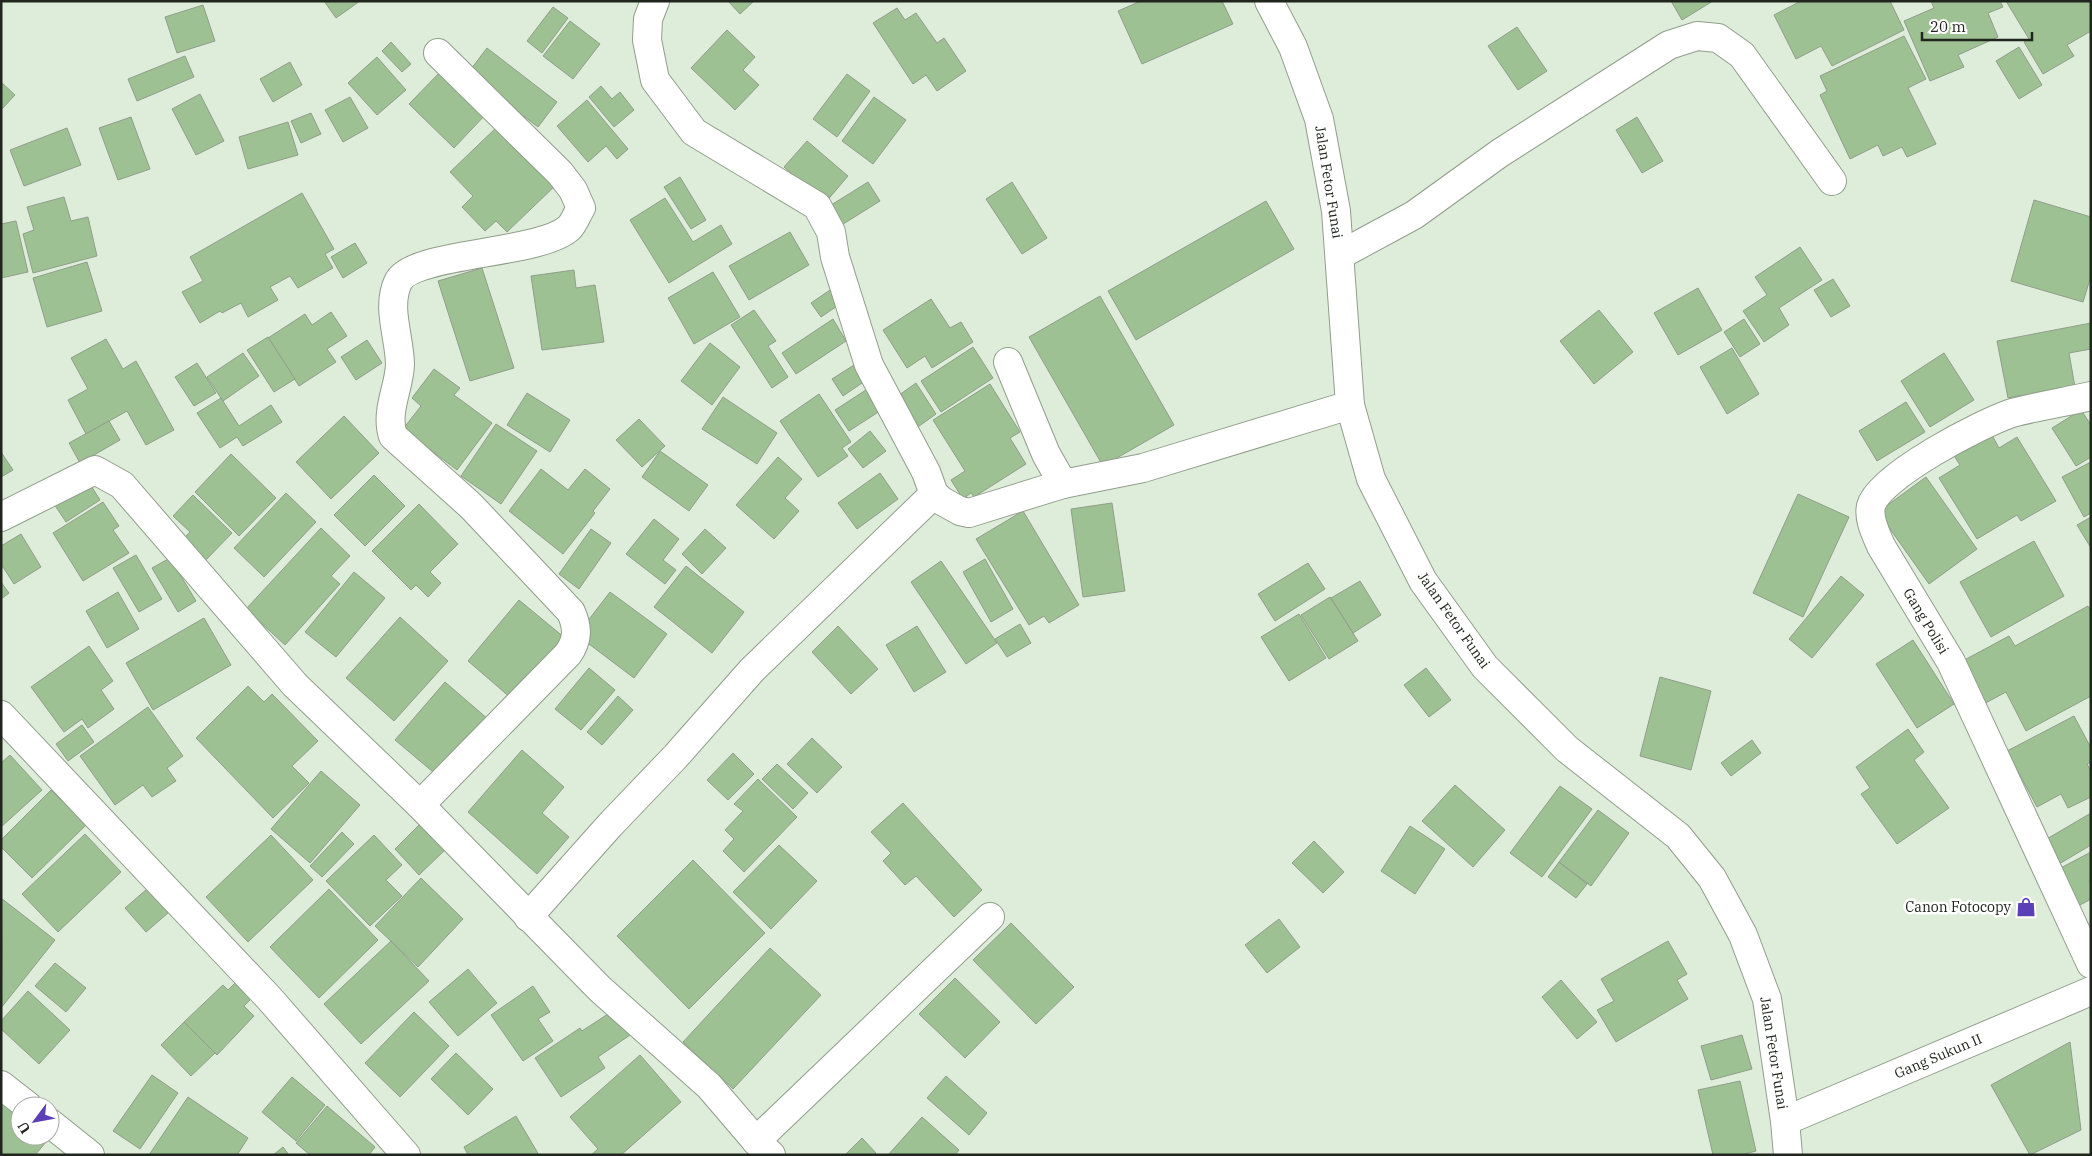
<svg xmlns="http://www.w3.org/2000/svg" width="2092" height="1156" font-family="'IBM Plex Serif',serif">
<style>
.building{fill:#9dc192;stroke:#909e8b}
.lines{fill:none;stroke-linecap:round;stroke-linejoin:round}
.minor-casing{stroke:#909e8b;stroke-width:30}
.minor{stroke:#fff;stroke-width:28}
.labels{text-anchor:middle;stroke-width:5;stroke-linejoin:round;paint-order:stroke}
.street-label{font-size:14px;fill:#20251e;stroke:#fff}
.poi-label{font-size:14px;fill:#20251e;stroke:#fff;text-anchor:end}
</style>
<rect width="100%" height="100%" fill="#deedd9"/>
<g class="building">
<path d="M324,1h36l-24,17z"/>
<path d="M728,1h26l-14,13z"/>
<path d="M1141,1h81l11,23 -91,40 -24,-53z"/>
<path d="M1671,1h42l-31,19z"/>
<path d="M1801,1h89l14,29 -72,36 -11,-20 -25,13 -22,-44z"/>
<path d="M1931,1h69l3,6 -15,6 10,24 -40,18 6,12 -34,14 -26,-60 30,-13z"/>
<path d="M2006,1h85v30l-24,14 7,11 -31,18 -19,-32 5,-3z"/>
<path d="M203,5l12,36 -38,12 -12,-36z"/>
<path d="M553,7l15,11 -26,35 -15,-12z"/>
<path d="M897,8l8,12 11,-7 21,30 7,-5 22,33 -29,20 -11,-16 -13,9 -40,-61z"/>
<path d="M570,21l30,23 -27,35 -30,-23z"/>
<path d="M1517,27l30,44 -29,19 -30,-44z"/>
<path d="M727,30l28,27 -12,13 16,15 -24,25 -44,-42z"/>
<path d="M1904,36l22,43 -18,9 28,56 -29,13 -5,-10 -19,9 -5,-11 -28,14 -30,-64 7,-4 -7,-15z"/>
<path d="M391,42l20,22 -9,8 -20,-21z"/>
<path d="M2019,47l23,38 -23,14 -23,-38z"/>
<path d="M487,48l70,54 -19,25 -70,-54z"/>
<path d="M185,56l9,21 -57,24 -9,-22z"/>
<path d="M377,57l29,33 -29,25 -29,-32z"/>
<path d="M290,62l12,23 -29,17 -13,-23z"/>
<path d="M443,69l44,44 -33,35 -45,-44z"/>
<path d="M847,74l23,17 -33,46 -24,-18z"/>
<path d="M1,82l14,13 -14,15z"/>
<path d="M601,86l11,13 8,-7 14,18 -20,17 -25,-30z"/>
<path d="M200,94l24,47 -28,14 -24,-46z"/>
<path d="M350,97l18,31 -25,14 -18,-32z"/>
<path d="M874,97l32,23 -33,44 -31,-23z"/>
<path d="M587,100l41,49 -11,10 -11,-13 -18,16 -31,-36z"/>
<path d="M311,113l10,21 -20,9 -10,-22z"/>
<path d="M131,117l19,52 -32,11 -19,-52z"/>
<path d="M1637,117l26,44 -21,12 -26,-43z"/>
<path d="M288,122l10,33 -50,14 -9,-32z"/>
<path d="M500,124l57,60 -50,48 -11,-11 -11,10 -23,-24 11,-11 -23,-24z"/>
<path d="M67,128l14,37 -57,21 -14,-36z"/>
<path d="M807,141l41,35 -23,27 -41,-36z"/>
<path d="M680,177l26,43 -15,9 -27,-42z"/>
<path d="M868,182l12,19 -40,25 -12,-19z"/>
<path d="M1012,182l35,56 -25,16 -36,-55z"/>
<path d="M302,193l32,56 -9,5 8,14 -35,20 -8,-12 -20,11 8,13 -30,17 -7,-14 -19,10 -2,-2 -20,12 -18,-31 21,-11 -13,-24z"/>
<path d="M64,197l7,24 17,-4 9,39 -64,17 -10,-39 11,-4 -7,-23z"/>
<path d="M665,198l28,44 28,-17 11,19 -63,39 -39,-63z"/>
<path d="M2034,200l57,17v59l-8,26 -72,-21z"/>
<path d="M1266,201l28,48 -158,91 -28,-49z"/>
<path d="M16,221l12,51 -27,6v-54z"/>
<path d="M790,232l19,33 -60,35 -20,-34z"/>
<path d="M355,243l12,20 -24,15 -12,-21z"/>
<path d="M1800,247l22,33 -43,28 10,17 -25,17 -21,-31 24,-16 -12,-18z"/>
<path d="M87,262l15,49 -55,16 -14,-49z"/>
<path d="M482,268l32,100 -44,13 -32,-100z"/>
<path d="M574,270l2,18 19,-3 9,57 -62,8 -11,-74z"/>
<path d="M713,272l27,45 -46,27 -26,-46z"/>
<path d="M1833,279l17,27 -19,11 -17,-27z"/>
<path d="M833,288l10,14 -22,15 -10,-14z"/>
<path d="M1698,288l24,42 -44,25 -24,-42z"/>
<path d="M1100,296l74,129 -71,41 -74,-129z"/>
<path d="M931,299l19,29 11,-6 12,20 -41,26 -7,-12 -18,12 -24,-38z"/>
<path d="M754,310l22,31 -8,5 20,31 -16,11 -41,-63z"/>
<path d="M1599,310l34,42 -39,32 -34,-43z"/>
<path d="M331,312l16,24 -20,13 9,13 -37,24 -31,-48 37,-24 7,11z"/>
<path d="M833,319l13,22 -50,33 -14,-21z"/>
<path d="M1744,319l16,25 -20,13 -16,-25z"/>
<path d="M2091,323v26l-22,4 6,34 -49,19 -3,-11 -15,3 -11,-57z"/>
<path d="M268,337l27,42 -21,13 -27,-42z"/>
<path d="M106,339l17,30 13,-8 38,69 -28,15 -19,-34 -41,23 -18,-34 20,-11 -17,-31z"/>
<path d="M367,340l15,23 -26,17 -15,-23z"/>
<path d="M710,343l30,24 -28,38 -31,-24z"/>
<path d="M973,347l20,31 -52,34 -20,-31z"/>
<path d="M1732,348l27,46 -32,20 -27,-47z"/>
<path d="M243,353l16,23 -36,25 -16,-24z"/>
<path d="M1944,353l30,47 -44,27 -29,-46z"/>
<path d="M197,363l19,30 -22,13 -19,-29z"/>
<path d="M854,365l11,16 -22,15 -11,-17z"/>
<path d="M434,369l26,19 -6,7 38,28 -35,47 -54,-41 18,-23 -9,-8z"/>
<path d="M916,383l20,31 -21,15 -20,-31z"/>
<path d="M990,384l30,48 -10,6 16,26 -52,33 -3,-4 -8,6 -12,-19 14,-9 -32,-51z"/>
<path d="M869,388l14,21 -34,22 -14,-21z"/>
<path d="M527,393l43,27 -20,32 -43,-27z"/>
<path d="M819,394l32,48 -9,6 6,8 -30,21 -38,-56z"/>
<path d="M723,397l54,36 -20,31 -55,-35z"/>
<path d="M221,398l18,28 32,-21 11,17 -39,24 -6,-9 -17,11 -23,-35z"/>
<path d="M1906,402l19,30 -48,29 -18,-30z"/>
<path d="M2081,410l10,15v32l-15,9 -24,-38z"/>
<path d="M344,416l35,37 -48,46 -35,-37z"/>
<path d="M639,419l26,27 -23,21 -26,-27z"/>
<path d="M109,421l11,19 -40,23 -11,-20z"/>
<path d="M496,424l41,27 -36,53 -40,-28z"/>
<path d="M1988,428l11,20 18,-11 39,64 -35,20 -4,-6 -40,24 -38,-61 21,-13 -9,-14z"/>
<path d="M870,431l16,20 -23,17 -15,-19z"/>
<path d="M660,451l48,34 -19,26 -47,-34z"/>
<path d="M1,452l12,18 -12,7z"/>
<path d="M231,454l45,44 -37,38 -44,-44z"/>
<path d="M778,457l24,22 -17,19 14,13 -25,28 -38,-34z"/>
<path d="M2091,462v51l-7,4 -22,-40z"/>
<path d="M541,469l27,21 17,-21 25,20 -17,22 2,2 -32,41 -54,-43z"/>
<path d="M880,473l18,26 -41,30 -19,-26z"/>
<path d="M374,475l31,31 -40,40 -31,-31z"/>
<path d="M85,476l15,24 -34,22 -16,-24z"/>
<path d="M1926,477l51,72 -48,35 -51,-72z"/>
<path d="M286,493l30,29 -52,55 -30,-29z"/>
<path d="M1798,494l51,23 -46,100 -50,-24z"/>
<path d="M193,495l39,38 -30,31 -22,-22 10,-10 -17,-16z"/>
<path d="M103,502l16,24 -6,4 16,23 -46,28 -30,-48z"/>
<path d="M1112,503l13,88 -42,6 -12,-88z"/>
<path d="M419,504l39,40 -28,28 11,11 -13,14 -12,-12 -5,5 -39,-39z"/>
<path d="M1023,511l56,94 -30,18 -5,-7 -15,9 -53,-86z"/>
<path d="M2091,517v31l-14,-23z"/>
<path d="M654,519l25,20 -16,21 13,10 -11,14 -39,-30z"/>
<path d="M321,528l29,28 -19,20 9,8 -55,61 -39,-36z"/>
<path d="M591,529l20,14 -32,46 -20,-15z"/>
<path d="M705,529l21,19 -24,26 -20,-20z"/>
<path d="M21,534l20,33 -27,17 -13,-20v-18z"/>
<path d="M2034,541l30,55 -73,41 -31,-55z"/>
<path d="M136,555l26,44 -23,13 -26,-44z"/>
<path d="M170,558l26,43 -18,11 -26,-44z"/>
<path d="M985,559l28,50 -22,13 -28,-50z"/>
<path d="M941,561l56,82 -31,21 -55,-82z"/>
<path d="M1308,563l17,26 -50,32 -17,-27z"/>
<path d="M686,566l58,46 -32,41 -58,-46z"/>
<path d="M354,572l31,26 -49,59 -31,-25z"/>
<path d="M1841,576l23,19 -52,63 -23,-19z"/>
<path d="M1360,581l21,34 -28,18 -22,-35z"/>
<path d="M1,582l8,11 -8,6z"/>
<path d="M118,592l21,37 -32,19 -21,-37z"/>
<path d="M610,592l57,42 -33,44 -57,-43z"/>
<path d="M1330,597l28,44 -29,18 -28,-44z"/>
<path d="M519,600l52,43 -52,62 -51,-44z"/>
<path d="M2088,606l3,5v85l-65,35 -20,-39 -26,14 -23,-42 52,-28 6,10z"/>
<path d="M1299,614l27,44 -37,23 -28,-44z"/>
<path d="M400,617l48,44 -54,60 -48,-43z"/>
<path d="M204,618l27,47 -78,45 -27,-47z"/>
<path d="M1020,624l11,19 -24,14 -12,-18z"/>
<path d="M838,626l40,43 -27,25 -39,-42z"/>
<path d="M917,626l29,46 -32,20 -28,-47z"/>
<path d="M1913,640l41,64 -37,24 -41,-64z"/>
<path d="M89,646l24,35 -12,9 13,19 -26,19 -6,-9 -18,13 -33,-45z"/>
<path d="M589,668l26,22 -34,40 -26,-21z"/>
<path d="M1426,668l25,32 -22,17 -25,-32z"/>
<path d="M1660,677l51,14 -20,79 -51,-14z"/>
<path d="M445,682l44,38 -50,57 -44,-37z"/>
<path d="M248,686l16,16 8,-8 46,47 -26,25 17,17 -36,35 -77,-80z"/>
<path d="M618,696l15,14 -31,35 -15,-13z"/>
<path d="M148,707l35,49 -16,12 9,13 -24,16 -9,-12 -28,20 -35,-49z"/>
<path d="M2074,716l17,32v14l-4,2 4,7v26l-23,11 -7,-14 -24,13 -30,-56z"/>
<path d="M82,725l12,17 -26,19 -12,-17z"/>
<path d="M1908,729l16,23 -10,8 35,48 -52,36 -36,-50 9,-6 -14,-21z"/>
<path d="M812,738l30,29 -25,26 -30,-29z"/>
<path d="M1752,740l9,13 -30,23 -10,-13z"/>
<path d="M522,750l42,37 -22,26 27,24 -32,37 -69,-62z"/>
<path d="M733,753l21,21 -26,26 -21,-20z"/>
<path d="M10,755l32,35 -41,37v-64z"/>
<path d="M777,764l31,29 -15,16 -31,-30z"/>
<path d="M321,771l39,34 -50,58 -39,-34z"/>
<path d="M758,779l39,38 -53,55 -21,-21 11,-12 -9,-9 18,-19 -9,-7z"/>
<path d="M1455,785l50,45 -32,37 -51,-46z"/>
<path d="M1560,786l32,23 -50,68 -32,-24z"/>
<path d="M51,790l35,35 -54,53 -31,-31v-7z"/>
<path d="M903,803l79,87 -28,27 -38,-41 -11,9 -22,-24 8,-8 -20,-21z"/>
<path d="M1598,810l31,23 -38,53 -32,-24z"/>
<path d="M2091,813v32l-32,19 -14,-24z"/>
<path d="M422,822l25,26 -28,27 -24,-26z"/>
<path d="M1410,826l35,23 -30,45 -34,-23z"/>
<path d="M342,832l12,12 -32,33 -12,-11z"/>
<path d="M85,834l36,38 -63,60 -36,-38z"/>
<path d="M271,835l42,45 -65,62 -42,-45z"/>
<path d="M374,835l28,30 -16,15 16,16 -32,30 -44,-45z"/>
<path d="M1314,841l30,31 -21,21 -31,-30z"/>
<path d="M779,845l38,36 -46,48 -38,-37z"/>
<path d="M2091,852v27l-2,1 2,4v15l-18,10 -20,-37z"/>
<path d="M693,860l72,73 -76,76 -72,-73z"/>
<path d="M1559,862l28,22 -11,14 -28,-21z"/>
<path d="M421,878l42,41 -45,48 -43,-41z"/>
<path d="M154,883l21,24 -29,25 -21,-24z"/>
<path d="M329,889l49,51 -59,58 -49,-51z"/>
<path d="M1,898l54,42 -54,68 1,-63z"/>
<path d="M1279,919l21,28 -33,26 -22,-28z"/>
<path d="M1011,923l63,64 -38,37 -63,-64z"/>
<path d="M391,941l38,40 -68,63 -37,-40z"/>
<path d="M1668,941l19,33 -10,6 11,19 -72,43 -19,-32 17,-9 -13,-22z"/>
<path d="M770,948l51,47 -88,94 -50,-47z"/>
<path d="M55,963l31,25 -20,24 -31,-26z"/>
<path d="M468,969l29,34 -39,33 -29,-34z"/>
<path d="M955,978l45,44 -35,36 -46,-44z"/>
<path d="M1561,980l36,42 -20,17 -35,-42z"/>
<path d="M236,982l16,16 -8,8 10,10 -37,39 -33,-33 39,-37 5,5z"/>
<path d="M533,986l17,26 -12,7 15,22 -30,20 -32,-46z"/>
<path d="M28,991l42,39 -31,34 -38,-35v-8z"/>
<path d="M614,1010l16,25 -32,22 7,11 -44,29 -26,-39 45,-30 2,3z"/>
<path d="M414,1012l35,34 -49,51 -35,-34z"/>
<path d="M184,1022l31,31 -24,23 -30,-31z"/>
<path d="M1742,1035l10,34 -41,11 -10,-34z"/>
<path d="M2070,1042l11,88 -51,25 -39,-70z"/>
<path d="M456,1053l37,36 -25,26 -37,-36z"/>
<path d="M640,1055l41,47 -60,53h-30l7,-6 -28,-32z"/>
<path d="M152,1075l26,18 -38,56 -27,-18z"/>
<path d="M946,1076l41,37 -18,22 -42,-37z"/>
<path d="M292,1077l33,28 -29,36 -34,-29z"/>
<path d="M1740,1081l16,70 -15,4h-28l-15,-65z"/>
<path d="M188,1097l60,41 -11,17h-88z"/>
<path d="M1,1102l19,16v18h21l6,5 -12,14h-34z"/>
<path d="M327,1106l48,41 -6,8h-59l-14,-12z"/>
<path d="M516,1116l23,39h-71l-4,-8z"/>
<path d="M922,1117l37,33 -4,5h-67z"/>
<path d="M862,1138l14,15 -2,2h-29z"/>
<path d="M283,1147l6,8h-16z"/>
</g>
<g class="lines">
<defs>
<g id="minor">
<path d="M655,1l-7,18 -1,21 8,40 39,52 123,74 14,26 4,25 34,108 57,107 8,22 8,7 18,10 9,2 94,-29 80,-16 207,-63"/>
<path d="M1269,1l24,46 26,72 17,92 14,194 21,74 52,102 62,86 82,82 111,87 34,42 31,57 24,64 18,122 3,34"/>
<path d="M1340,255l74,-40 86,-62 169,-108 28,-9 21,2 24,17 90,126"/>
<path d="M1008,362l38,92 17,30"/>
<path d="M2091,396c-26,6 -53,10 -79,17 -30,10 -133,63 -141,93 -3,13 5,28 10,40l70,116 140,302"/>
<path d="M1,517l94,-47 27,15 173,200 125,120 180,184 109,97 47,55 15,14"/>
<path d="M1,715l268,283 137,157"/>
<path d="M420,805l148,-151c10,-14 10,-26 3,-42l-100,-106 -78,-70c-8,-24 6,-48 7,-71 0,-27 -14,-57 -2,-83 14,-30 141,-27 171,-54 5,-5 8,-14 12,-20l-8,-18 -13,-17 -122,-120"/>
<path d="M528,917l82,-92 66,-69 76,-86 182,-176"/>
<path d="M1,1085l27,21"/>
<path d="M1785,1121l306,-130"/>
<path d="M50,1123l40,32"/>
<path d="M756,1141l234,-224"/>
</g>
</defs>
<use href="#minor" class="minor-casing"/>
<use href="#minor" class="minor"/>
</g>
<defs>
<symbol id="shop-bare" viewBox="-9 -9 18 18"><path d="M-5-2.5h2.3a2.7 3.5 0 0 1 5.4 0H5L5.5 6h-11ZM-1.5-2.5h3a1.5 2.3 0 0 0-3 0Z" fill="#5b3fb7" stroke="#fff" stroke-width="2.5" paint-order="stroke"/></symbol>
</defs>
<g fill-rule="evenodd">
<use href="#shop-bare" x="2012" y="893" width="28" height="28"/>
</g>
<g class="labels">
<g class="street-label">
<text transform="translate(1329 182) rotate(81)" y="5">Jalan Fetor Funai</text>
<text transform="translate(1454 620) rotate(55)" y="5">Jalan Fetor Funai</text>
<text transform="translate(1926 621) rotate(59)" y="5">Gang Polisi</text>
<text transform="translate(1774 1053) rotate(81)" y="5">Jalan Fetor Funai</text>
<text transform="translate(1938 1056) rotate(-23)" y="5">Gang Sukun II</text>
</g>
<g class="poi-label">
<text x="2011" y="912">Canon Fotocopy</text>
</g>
</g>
<rect width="2092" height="1156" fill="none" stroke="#20251e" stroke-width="5"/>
<g transform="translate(35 1121) rotate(238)"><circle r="24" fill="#ffffff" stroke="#a6a8a5"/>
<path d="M0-4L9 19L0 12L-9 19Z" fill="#5b3fb7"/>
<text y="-8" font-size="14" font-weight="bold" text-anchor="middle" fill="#20251e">U</text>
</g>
<path d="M1922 32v8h110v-8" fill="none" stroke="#20251e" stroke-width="2.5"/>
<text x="1930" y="32" font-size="15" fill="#20251e" stroke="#ffffff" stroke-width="4" paint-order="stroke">20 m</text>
</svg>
